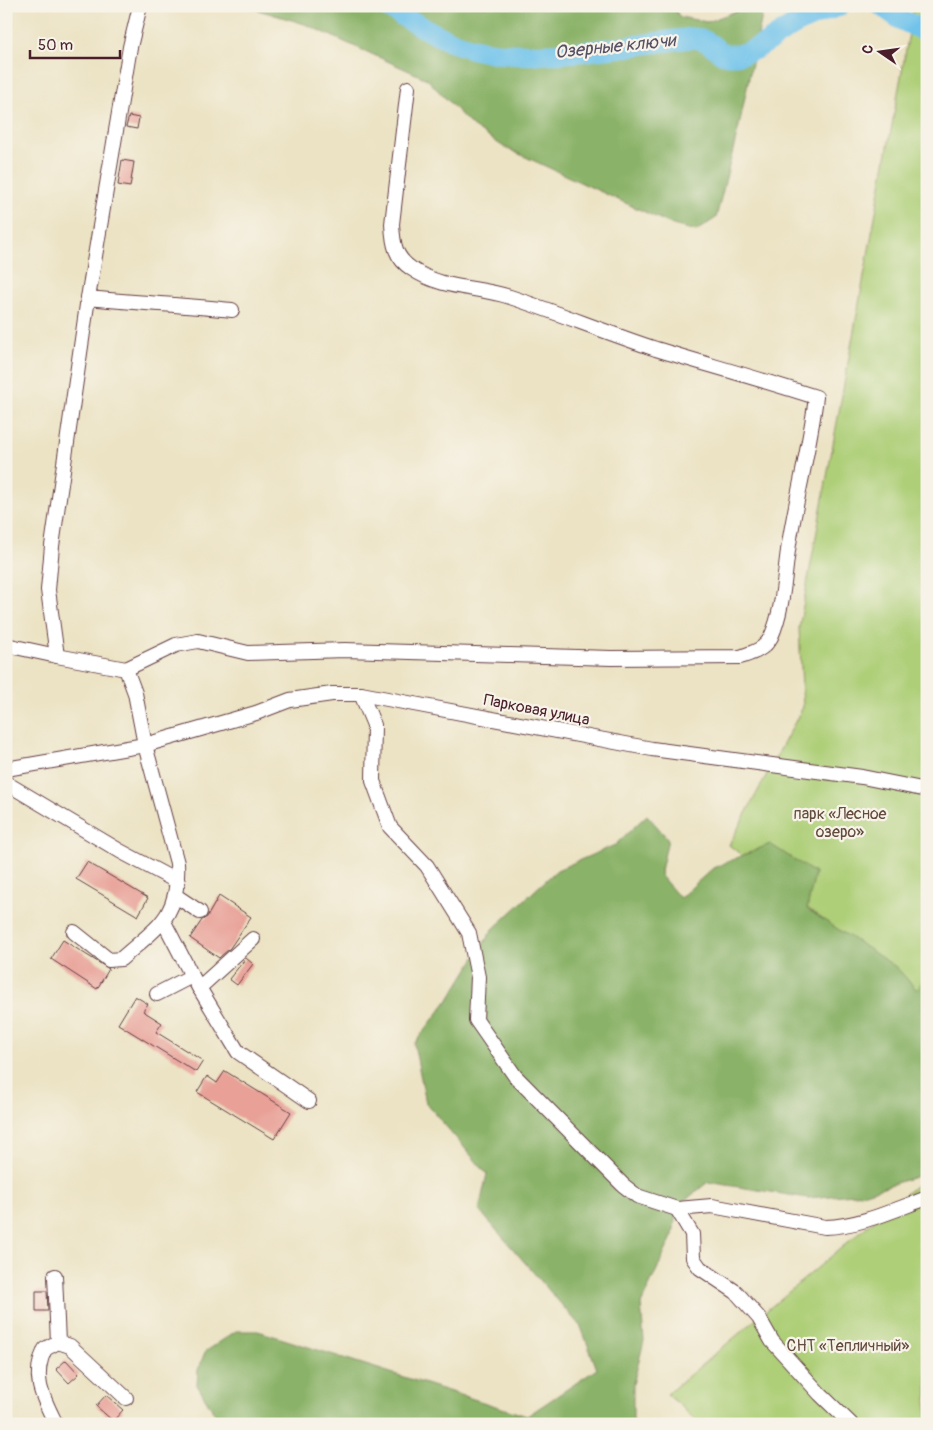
<svg xmlns="http://www.w3.org/2000/svg" width="933" height="1430" font-family="Pangolin,sans-serif">
<style>
.green{fill:#aecf78;stroke:#7c7752}
.forest{fill:#8ab268;stroke:#6a684a}
.lines{fill:none;stroke-linecap:round;stroke-linejoin:round}
.river{stroke:#6fc3eb;stroke-width:21}
.building{fill:#e8a097}
.minor-casing{stroke:#623c42;stroke-width:16}
.minor{stroke:#fff;stroke-width:14}
.labels{text-anchor:middle;stroke-width:4.5;stroke-linejoin:round;paint-order:stroke}
.street-label{font-size:16px;fill:#4a1f2b;stroke:#f7f3e8}
.park-label{font-size:16px;fill:#634b3e;stroke:#f7f3e8}
.water-label{font-size:18px;font-style:italic;fill:#555065;stroke:#f7f3e8}
</style>
<rect width="100%" height="100%" fill="#f7f3e8"/>
<filter id="ink" filterUnits="userSpaceOnUse"><feTurbulence type="fractalNoise" baseFrequency=".02" numOctaves="2"/><feDisplacementMap in="SourceGraphic" scale="10" xChannelSelector="R" yChannelSelector="G"/><feConvolveMatrix kernelMatrix="1 2 1 2 8 2 1 2 1" color-interpolation-filters="sRGB"/></filter>
<filter id="wash" filterUnits="userSpaceOnUse"><feTurbulence type="fractalNoise" baseFrequency=".0096" numOctaves="4" result="noise"/><feDisplacementMap in="SourceGraphic" scale="20" xChannelSelector="R" yChannelSelector="G"/><feGaussianBlur stdDeviation="1.12" result="paint"/><feColorMatrix in="noise" values="0 0 0 0 0 0 0 0 0 0 0 0 0 0 0 0 0 1.4 0 .05"/><feComposite in="paint" operator="in"/></filter>
<g filter="url(#wash)">
<rect width="100%" height="100%" fill="#ece3c4"/>
<g class="green">
<path d="M914,6h13v997l-198,-158 74,-138 -4,-79z"/>
<path d="M927,1176v248h-227l-33,-30z"/>
</g>
<g class="forest">
<path d="M245,6h427l8,11 27,5 43,-16h14l-25,120 -23,92 -20,13 -23,-6 -169,-78 -32,-21 -45,-47 -122,-55z"/>
<path d="M647,815l21,24 -8,36 20,23 33,-30 57,-24 45,29 -8,36 89,58 21,23 10,-16v199l-62,20 -57,5 -100,-16 -31,25 -4,28 -32,69 3,37 -11,43v40h-412l-24,-39 1,-15 7,-18 31,-21h22l269,85 70,-47 -16,-42 -102,-117 8,-36 -61,-71 -12,-59 37,-48 41,-66 65,-60 58,-25z"/>
</g>
<g class="lines">
<g class="river">
<path d="M385,6c29,16 60,37 93,44 60,13 152,-5 214,-12 22,1 24,17 37,17 26,1 46,-20 67,-31 13,-7 28,-13 43,-18"/>
<path d="M882,6l18,13 27,13"/>
</g>
</g>
<g id="blocks">
<g class="building">
<path d="M129,116l10,2 -2,11 -11,-2z"/>
<path d="M122,160l12,2 -4,25 -12,-2z"/>
<path d="M87,862l61,36 -10,18 -62,-37z"/>
<path d="M219,896l32,21 -21,31 -11,10 -29,-20 12,-18 5,-3z"/>
<path d="M63,940l46,29 -12,20 -46,-30z"/>
<path d="M246,958l7,6 -16,21 -8,-6z"/>
<path d="M135,996l13,8 -5,7 19,12 -6,9 47,29 -7,11 -78,-48z"/>
<path d="M225,1071l66,41 -17,27 -77,-47 10,-16 10,7z"/>
<path d="M36,1291h11l1,20h-12z"/>
<path d="M66,1360l13,14 -10,9 -13,-14z"/>
<path d="M106,1395l17,15 -10,11 -17,-15z"/>
</g>
</g>
</g>
<g filter="url(#ink)">
<use href="#blocks" fill-opacity="0" stroke="#623c42" stroke-width="1"/>
<g class="lines">
<defs>
<g id="minor">
<path d="M88,298c48,5 96,7 144,12"/>
<path d="M6,645l51,11"/>
<path d="M126,669l50,-24 22,-4 50,12 97,-3 266,8 129,-1c12,-4 24,-7 31,-20 13,-29 13,-63 18,-93 8,-50 21,-98 27,-147 -53,-17 -107,-32 -160,-48 -49,-16 -97,-36 -146,-52 -33,-11 -67,-7 -98,-28 -17,-11 -19,-25 -20,-45l16,-136"/>
<path d="M361,694l13,31 -1,56 17,46 37,39 42,67 9,44 -2,43 39,56 108,109 14,11 40,13 35,-3 113,21c35,-1 69,-17 102,-29"/>
<path d="M6,769l139,-24 111,-32 34,-13 42,-6h29l291,55 210,28 65,13"/>
<path d="M6,783l114,68 58,31"/>
<path d="M176,896l24,16"/>
<path d="M164,922l28,54 46,76 71,49"/>
<path d="M74,932l35,28 12,-1c37,-33 59,-42 56,-96l-32,-118 -10,-52 -9,-24 -69,-13 -9,-66 4,-44 36,-248 42,-251 10,-41"/>
<path d="M199,988l54,-49"/>
<path d="M157,994l35,-18"/>
<path d="M677,1209l15,25 1,24 7,10 36,24 23,26 13,23 48,53 31,30"/>
<path d="M55,1276l3,66"/>
<path d="M56,1424c-13,-26 -25,-47 -11,-75l13,-7 12,4 56,52"/>
</g>
</defs>
<use href="#minor" class="minor-casing"/>
<use href="#minor" class="minor"/>
</g>
</g>
<g class="labels">
<g class="street-label">
<text transform="translate(537 709) rotate(11)" y="6">Парковая улица</text>
</g>
<g class="park-label">
<text x="840" y="819">парк «Лесное<tspan x="840" dy="18">озеро»</tspan></text>
<text x="848" y="1351">СНТ «Тепличный»</text>
</g>
<g class="water-label">
<text transform="translate(615 46) rotate(-6)" y="6">Озерные ключи</text>
</g>
</g>
<rect width="933" height="1430" fill="none" stroke="#f7f3e8" stroke-width="25"/>
<g transform="translate(880 52) rotate(283)" stroke="#f7f3e8" stroke-width="4" paint-order="stroke">
<path d="M0-4L9 19L0 12L-9 19Z" fill="#4a1f2b"/>
<text y="-8" font-size="14" font-weight="bold" text-anchor="middle" fill="#4a1f2b">С</text>
</g>
<path d="M30 50v8h90v-8" fill="none" stroke="#4a1f2b" stroke-width="2.5"/>
<text x="38" y="50" font-size="15" fill="#4a1f2b" stroke="#f7f3e8" stroke-width="4" paint-order="stroke">50 m</text>
</svg>
